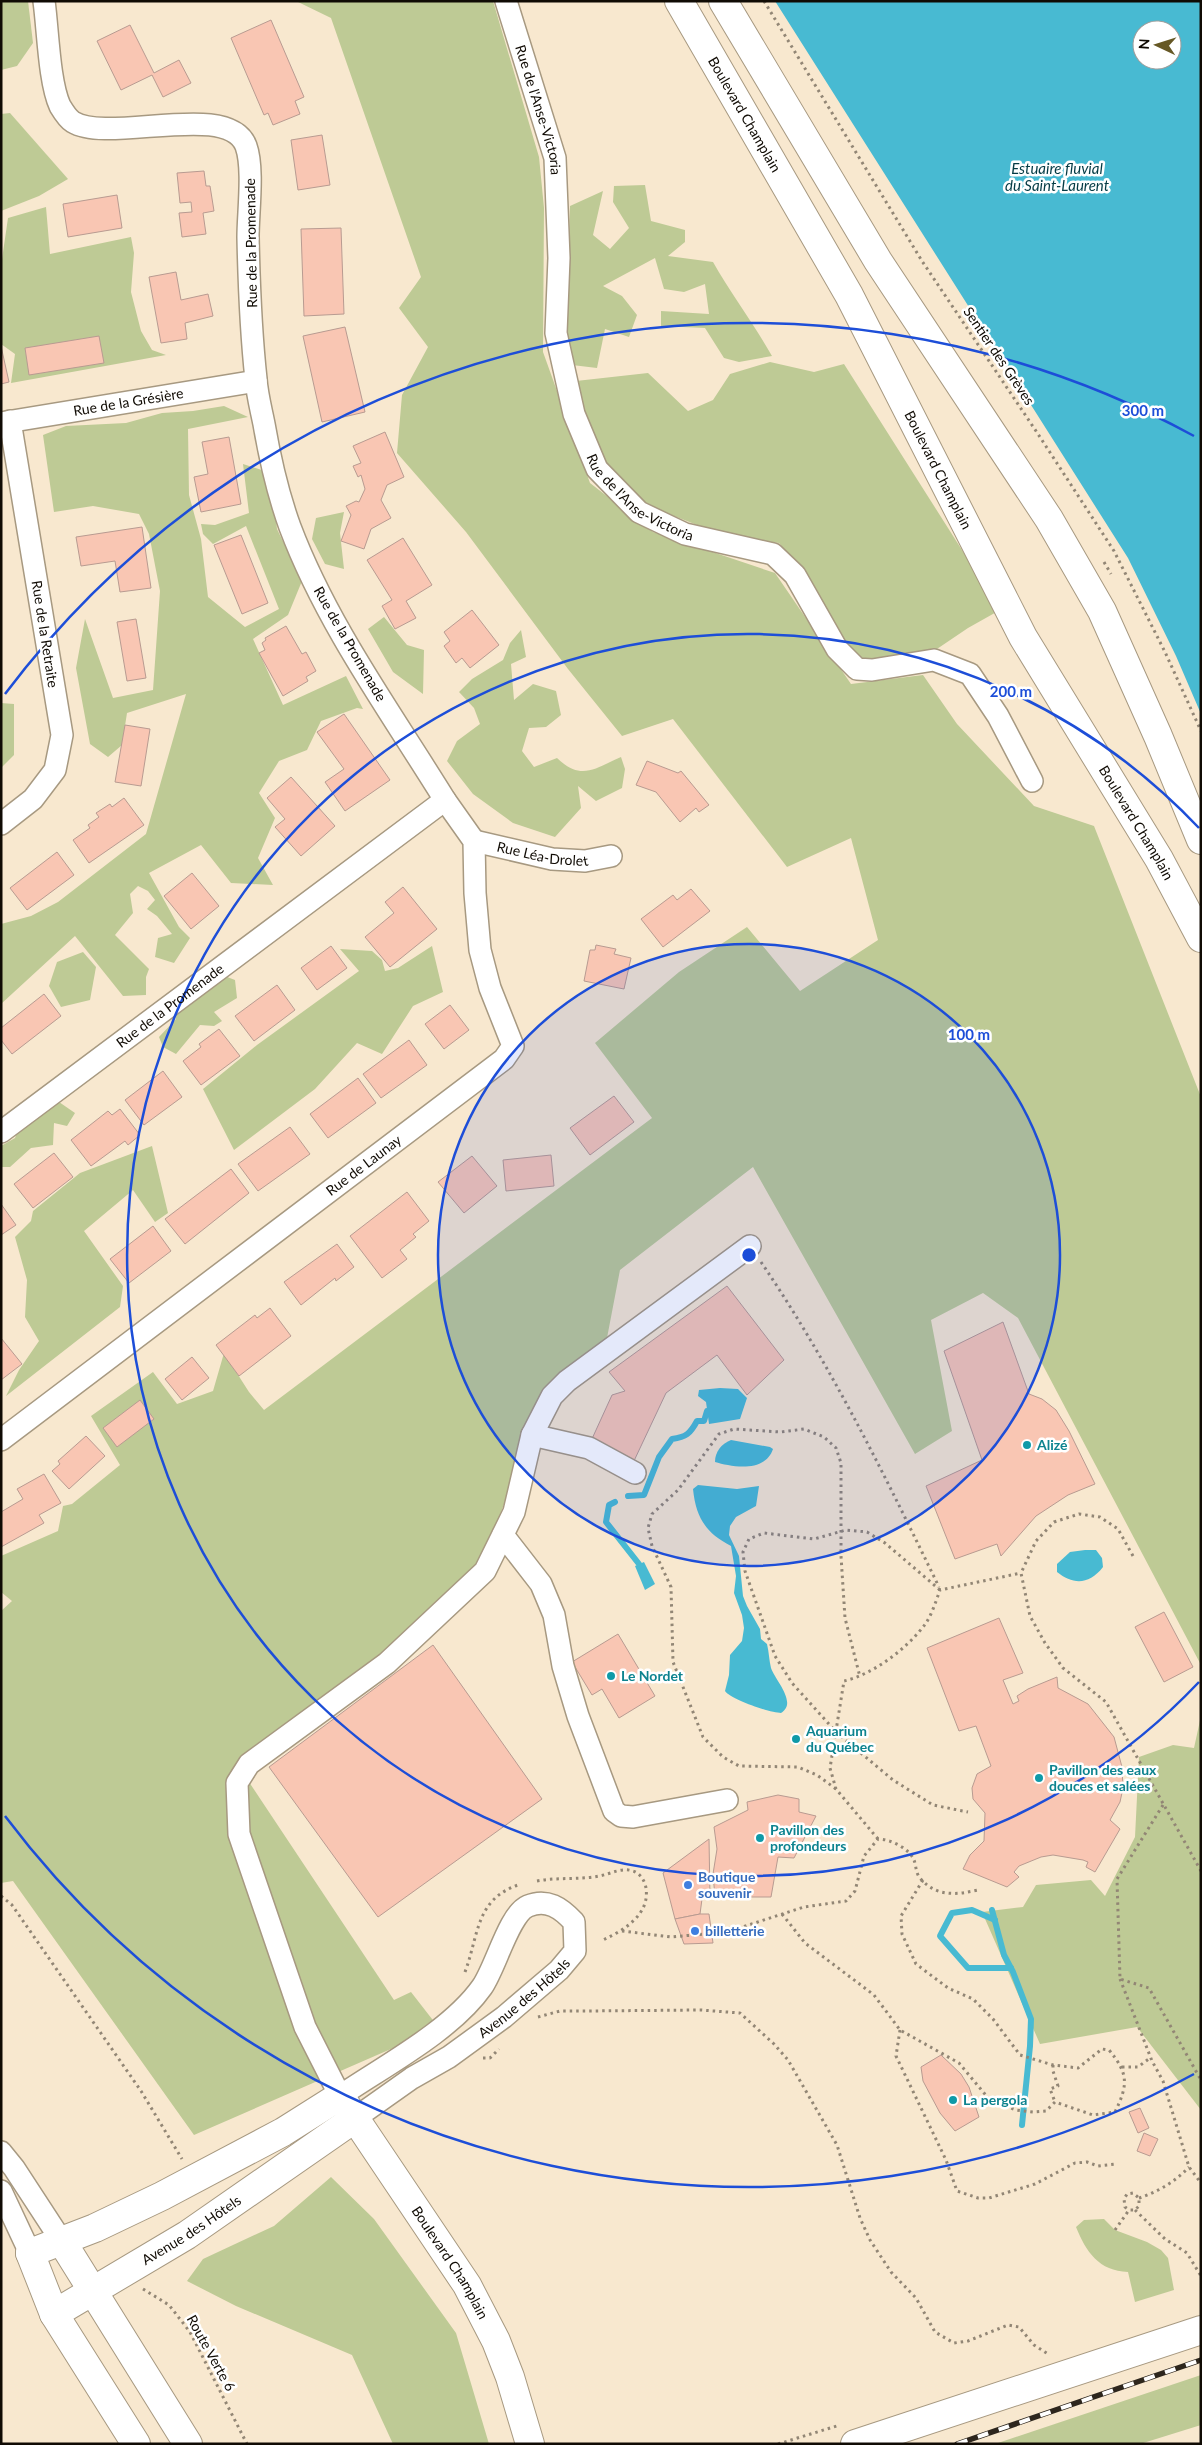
<svg xmlns="http://www.w3.org/2000/svg" width="1202" height="2445" font-family="Lato,sans-serif">
<style>
.green{fill:#beca95}
.water{fill:#48bad2;fill-rule:evenodd}
.lines{fill:none;stroke-linecap:round;stroke-linejoin:round}
.stream{stroke:#48bad2;stroke-width:6}
.building{fill:#f9c6b3;stroke:#b89b91}
.minor-casing{stroke:#a79981;stroke-width:24}
.major-casing{stroke:#a79981;stroke-width:30}
.highway-casing{stroke:#a79981;stroke-width:30}
.path{stroke:#928675;stroke-width:3;stroke-dasharray:2.5 4;stroke-linecap:butt}
.minor{stroke:#fff;stroke-width:21}
.major{stroke:#fff;stroke-width:28}
.highway{stroke:#fff;stroke-width:28}
.rail-casing{stroke:#2d261d;stroke-width:5.5}
.rail{stroke:#fff;stroke-width:4;stroke-dasharray:11;stroke-linecap:butt}
.ring{fill:none;stroke:#1d4ed8;stroke-width:2.5}
.culture-dot{fill:#0f9aa8;stroke:#fff;stroke-width:2}
.shop-dot{fill:#3f7fe0;stroke:#fff;stroke-width:2}
.labels{text-anchor:middle;stroke-width:5;stroke-linejoin:round;paint-order:stroke}
.street-label{font-size:14px;fill:#100b04;stroke:#fff}
.culture-label{font-size:14px;font-weight:bold;fill:#0d838f;stroke:#fff;text-anchor:start}
.shop-label{font-size:14px;font-weight:bold;fill:#366cbe;stroke:#fff;text-anchor:start}
.water-label{font-size:15px;font-style:italic;fill:#033a44;stroke:#fff}
.centre{fill:#1d4ed8;stroke:#fff;stroke-width:2.5}
.ring-label{font-size:15px;text-anchor:middle;font-weight:bold;fill:#1d4ed8;stroke:#fff;stroke-width:5;stroke-linejoin:round;paint-order:stroke}
</style>
<rect width="100%" height="100%" fill="#f8e8cf"/>
<g class="green">
<path d="M1,1h27l5,42 -16,23 -16,4z"/>
<path d="M296,1h197l46,156 5,51 -1,144 47,131 63,49 122,41 76,111 72,-9 34,49 77,82 60,20 107,271v568l-183,-347 -35,-25 -52,27 21,111 -37,23 -162,-287 -133,103 -13,68 -63,60 -72,191 -235,175 157,236 17,-8 28,36 -245,107 -181,-254 -12,2v-272l11,-10 -11,-9v-36l57,-25 5,-25 9,-2 48,-39 -29,-49 62,-44 24,32 36,-13 11,-38 25,39 15,18 388,-292 -57,-75 84,-71 68,-45 53,64 78,-51 -27,-102 -64,29 -114,-148 -51,17 -54,-67 -102,-137 -69,-79 5,-58 26,-48 -29,-39 22,-31 -90,-259z"/>
<path d="M10,113l58,66 -29,17 -38,15v-97z"/>
<path d="M645,185l6,36 34,9v12l-17,14 45,6c18,32 41,62 59,94l-33,6 -15,-4 -19,-30 -44,-2v-15l48,3 -4,-30 -21,8 -20,-3 -9,-31 -52,28 19,10 15,19 -8,22 -24,-8 -8,39 -25,-3 -6,-39 4,-120 33,-15 -10,44 17,14 19,-21 -16,-26 1,-16z"/>
<path d="M46,207l4,47 81,-17 3,16 -3,39 10,39 11,19 14,5 -155,28 4,-29 -14,-10v-78l7,-48z"/>
<path d="M770,362l44,10 30,-8 156,246 -32,18 -37,25 -70,7 -27,-32 -23,-45 -32,-40 -59,-9 -79,-31 -36,-37 -24,-52 -5,-33 72,-8 40,38 25,-11 17,-26z"/>
<path d="M224,406l24,11 -60,12 1,66 12,44 7,58 37,30 34,-18 -33,-83 -33,18 -10,-10 -2,-10 14,1 34,-12 -6,-49 28,9 6,56 25,52 -14,34 -35,24 30,66 63,-29 17,33 -6,-1 -36,13 -14,29 -28,11 -20,32 16,25 -17,40 15,27 -42,-2 -30,-38 -52,28 30,54 11,11 -16,25 -19,-6 3,-19 14,-4 -15,-18 -10,-7 8,-9 -7,-9 -10,-5 -8,8 3,19 -18,22 34,34 -3,8v18l-23,1 -48,-60 -74,68v-80l30,-8 27,-14 88,-68 40,-140 -59,19 -5,32 -14,12 -18,-13 -14,-76 9,-49 28,79 40,-8 7,-99 -11,-57 -10,-20 -46,-8 -39,6 -11,-77 23,-9 60,-3 36,-10 31,-2z"/>
<path d="M344,512l-4,21 4,36 -19,-5 -13,-25 4,-21z"/>
<path d="M384,617l23,28 17,5 -1,44 -30,-22 -25,-43z"/>
<path d="M521,630l5,27 -15,7 3,36 19,-16 23,7 5,24 -15,12 -17,1 -7,23 12,16 23,-9c24,23 37,11 64,-1l4,12 -3,19 -26,13 -18,-15 3,22 -26,29 -42,-14 -40,-29 -26,-33 10,-20 23,-17 -6,-16 -15,-16 13,-13 31,-19 7,-17z"/>
<path d="M1,703l13,1v51l-13,13z"/>
<path d="M432,946l11,46 -30,14 -31,48 -25,-11 -42,46 -81,61 -31,-61 54,-44 102,-74 -19,-22 32,2 10,9 3,11 13,-3z"/>
<path d="M83,952l13,15 -6,33 -29,7 -12,-21 8,-24z"/>
<path d="M222,975l13,5 2,18 -23,14 8,9 -8,5 -14,-1 -24,29 -13,-7 -4,-10 17,-18 -6,-27 18,-14 15,15z"/>
<path d="M59,1102l16,11 -8,13 -13,-3 -1,22 -22,3 -21,19h-9v-21l14,-8 8,-22 15,2z"/>
<path d="M152,1146l16,67 -13,9 -22,-32 -49,41 39,55 -3,21 -114,89 13,-26 20,-29 -14,-24 2,-37 -12,-43 16,-16 2,-10 47,-38z"/>
<path d="M1201,1716v394l-64,-83 -97,17 -58,-132 41,-5 13,-22 55,-5 14,16 30,-59 4,-80 34,-12 21,3z"/>
<path d="M331,2177l43,42 82,114 33,111h-96l-41,-89 -116,-49 -49,-25 16,-22 71,-33z"/>
<path d="M1104,2219l11,11 32,12 14,8 7,8 6,32 -39,12 -7,-30c-29,-1 -42,-20 -52,-45l8,-7z"/>
<path d="M1201,2375v50l-61,19h-145z"/>
</g>
<g class="water">
<path d="M775,1h426v713l-25,-58 -48,-98zM1142,30h30v30h-30z"/>
<path d="M720,1388l18,1 9,9 -7,21 -31,5 -3,-22 -8,-6 1,-6z"/>
<path d="M731,1440l39,7 3,2c-8,24 -41,18 -58,13 0,-10 6,-18 16,-22z"/>
<path d="M698,1485l39,4 22,-3 -3,20 -20,11 -6,9 -1,9 10,21 4,40 4,10 13,23 1,10 6,5c2,8 2,16 4,24 4,12 27,35 10,45 -11,0 -51,-14 -56,-22l4,-16 1,-20 12,-14 2,-13 -2,-13 -8,-22 2,-17 -5,-30c-25,-13 -35,-28 -38,-57z"/>
<path d="M1085,1550h11l6,8 1,9c-14,18 -30,18 -46,5v-8l13,-12z"/>
<path d="M644,1562l11,22 -10,6 -10,-24z"/>
</g>
<g class="lines">
<g class="stream">
<path d="M628,1496l16,-1 15,-38 13,-18c14,-2 18,-5 25,-18h7l3,-10"/>
<path d="M615,1502l-6,3 -3,17 33,42"/>
<path d="M992,1910l12,45 9,17 18,47 -1,27 -8,79"/>
<path d="M995,1920l-23,-10 -20,3 -12,23 28,32h43"/>
</g>
</g>
<g class="building">
<path d="M271,20l33,77 -9,4 5,13 -27,11 -5,-12 -4,2 -33,-77z"/>
<path d="M130,25l24,48 25,-13 12,23 -28,14 -11,-22 -31,15 -24,-49z"/>
<path d="M322,135l8,50 -32,5 -7,-50z"/>
<path d="M204,171l2,15h4l4,25 -11,2 3,21 -24,3 -3,-24 13,-1 -1,-10 -11,1 -3,-30z"/>
<path d="M117,195l5,33 -54,9 -5,-33z"/>
<path d="M341,228l3,86 -40,2 -3,-87z"/>
<path d="M176,272l5,28 27,-6 5,22 -28,7 2,16 -26,4 -12,-66z"/>
<path d="M345,327l20,85 -43,10 -19,-86z"/>
<path d="M99,336l5,27 -75,12 -4,-27z"/>
<path d="M1,346l8,36 -8,2z"/>
<path d="M385,432l19,45 -17,8 -6,15 10,18 -20,11 -7,20 -23,-8 10,-26 -5,-9 10,-5 3,1 6,-13 -4,-14 -3,2 -5,-11 8,-3 -8,-17z"/>
<path d="M229,437l12,67 -40,8 -7,-35 14,-3 -6,-32z"/>
<path d="M142,527l9,61 -31,4 -5,-31 -34,5 -5,-29z"/>
<path d="M241,535l27,68 -26,11 -28,-69z"/>
<path d="M403,538l29,47 -26,16 10,17 -21,11 -13,-23 10,-6 -25,-40z"/>
<path d="M472,610l27,35 -29,23 -8,-10 -6,5 -12,-17 6,-5 -6,-9z"/>
<path d="M136,619l10,59 -19,3 -10,-59z"/>
<path d="M286,626l16,28 4,-2 10,19 -10,6 2,4 -25,15 -24,-43 6,-3 -3,-7 4,-3 -1,-2z"/>
<path d="M344,714l46,66 -45,31 -20,-29 19,-13 -27,-37z"/>
<path d="M125,725l25,4 -9,57 -26,-4z"/>
<path d="M647,761l31,12 3,-2 28,34 -10,7 -3,-4 -16,14 -24,-30 -20,-7z"/>
<path d="M291,777l44,49 -34,30 -26,-29 10,-8 -18,-21z"/>
<path d="M124,798l20,27 -55,38 -16,-23 17,-12 -2,-3 11,-8 -3,-4 14,-9 2,3z"/>
<path d="M57,852l17,23 -47,35 -17,-22z"/>
<path d="M192,873l27,33 -28,23 -27,-33z"/>
<path d="M403,887l34,42 -47,38 -25,-30 29,-24 -9,-11z"/>
<path d="M691,889l19,22 -47,36 -22,-28 32,-24 4,5z"/>
<path d="M596,945l20,4 -2,5 17,4 -7,31 -40,-8 6,-31h5z"/>
<path d="M331,946l16,22 -30,22 -16,-22z"/>
<path d="M277,985l18,25 -41,31 -19,-25z"/>
<path d="M44,994l17,22 -49,38 -11,-14v-12z"/>
<path d="M450,1005l19,25 -25,19 -19,-25z"/>
<path d="M219,1029l21,27 -39,29 -18,-24 18,-14 -2,-3z"/>
<path d="M409,1040l18,25 -46,33 -18,-24z"/>
<path d="M163,1071l19,26 -38,28 -19,-25z"/>
<path d="M358,1078l18,25 -48,35 -18,-24z"/>
<path d="M614,1096l20,26 -44,33 -20,-27z"/>
<path d="M120,1109l20,26 -12,10 -3,-4 -34,25 -20,-26 37,-29 4,4z"/>
<path d="M290,1127l20,27 -52,37 -20,-27z"/>
<path d="M54,1153l19,24 -40,31 -19,-24z"/>
<path d="M551,1155l3,31 -48,5 -3,-31z"/>
<path d="M472,1156l25,30 -33,27 -26,-31z"/>
<path d="M231,1169l18,24 -64,51 -20,-25z"/>
<path d="M407,1192l22,29 -16,13 3,3 -16,13 7,9 -25,19 -32,-42z"/>
<path d="M1,1204l15,21 -15,10z"/>
<path d="M153,1226l18,25 -42,32 -19,-24z"/>
<path d="M337,1244l17,23 -18,14 -1,-3 -34,27 -17,-23z"/>
<path d="M727,1286l57,74 -37,35 -30,-40 -51,38 -33,70 -42,-22 21,-46 13,-4 -16,-19z"/>
<path d="M270,1308l21,28 -52,40 -23,-31 39,-30 2,3z"/>
<path d="M1003,1322l26,72 13,5 14,11 13,21 26,53 -27,11 -32,21 -35,40 -4,-12 -42,15 -29,-73 56,-26 -38,-109z"/>
<path d="M1,1338l21,26 -21,16z"/>
<path d="M192,1357l17,21 -27,22 -17,-21z"/>
<path d="M140,1400l14,19 -37,28 -14,-19z"/>
<path d="M86,1436l19,20 -36,33 -17,-18 8,-7 -2,-3z"/>
<path d="M44,1474l17,29 -22,12 5,8 -43,24v-35l22,-13 -6,-10z"/>
<path d="M1164,1612l29,55 -29,15 -29,-55z"/>
<path d="M999,1618l24,55 -20,7 10,24 6,-3 -2,-5 11,-7 29,-12 1,11 30,16 26,33 8,30 1,21 -3,14 -10,18 10,9 -25,43 -9,-5 2,-5 -5,-2 -30,-5 -12,2 -22,9 -5,6 5,5 -12,10 -44,-18 7,-14 14,-14 1,-28 -12,-14 -1,-11 5,-14 14,-8 -15,-40 -17,5 -32,-83z"/>
<path d="M618,1634l37,62 -36,22 -17,-29 -10,6 -20,-33z"/>
<path d="M433,1645l109,154 -164,118 -109,-150z"/>
<path d="M778,1795l21,4v13l17,4 -22,42 -16,-1 -7,40h-56l-2,-23 4,-25 -3,-22 34,-17 -1,-8z"/>
<path d="M709,1839l1,58 -8,2 -2,15 -25,5 -12,-46z"/>
<path d="M700,1914h9l4,29 -29,1 -9,-25z"/>
<path d="M941,2055l20,19 8,13 10,30 -24,14 -15,-18 -17,-32 -2,-14z"/>
<path d="M1140,2108l9,20 -11,5 -9,-21z"/>
<path d="M1144,2133l14,6 -8,17 -13,-5z"/>
</g>
<g class="lines">
<defs>
<g id="minor">
<path id="s1" d="M506,1l49,157 4,100 -3,75 18,81 23,55 42,43 46,22 88,20 22,21 42,74 20,20 15,1 62,-10 36,14 28,42 34,65"/>
<path id="s2" d="M1,423l255,-42"/>
<path d="M1,824l32,-25 22,-29 7,-35 -52,-314"/>
<path id="s3" d="M474,841l78,18 33,2 26,-5"/>
<path id="s4" d="M1,1132l444,-332c-55,-89 -118,-175 -155,-273 -12,-33 -20,-68 -26,-103 -3,-15 -7,-30 -8,-45 -5,-46 -7,-95 -8,-142 0,-24 6,-69 -2,-91 -17,-46 -137,-2 -173,-24 -5,-3 -10,-11 -13,-16 -11,-24 -12,-76 -16,-105"/>
<path d="M532,1435l57,13 46,25"/>
<path id="s5" d="M1,1440l503,-381 9,-13 -23,-58 -10,-38 -5,-57 -1,-52 -29,-41"/>
<path d="M503,1535l38,49 13,31 9,51 15,50 36,95 7,5 12,1 94,-17"/>
<path id="s6" d="M354,2119l58,-41 37,-21 55,-40 55,-47 16,-19 -1,-29c-13,-14 -27,-24 -46,-16 -19,8 -32,61 -46,81 -31,44 -98,79 -142,109l-35,-69 -66,-193 -2,-51 12,-19 138,-101 98,-92 29,-59 18,-77 20,-39 15,-15 183,-135"/>
<path d="M1,2152l13,16 47,72"/>
<path d="M1,2191l29,62"/>
</g>
<g id="major">
<path id="s7" d="M679,1l170,294 174,342 136,222 42,79"/>
<path d="M723,1l155,260 171,258 53,92 56,125 43,104"/>
<path id="s8" d="M30,2253l65,-25 67,-32 121,-64 57,-36 127,189 29,56 14,36 20,67"/>
<path id="s9" d="M54,2314l133,-79 167,-116"/>
</g>
<g id="highway">
<path d="M61,2240l127,204"/>
<path d="M30,2253l24,61 82,130"/>
<path d="M855,2444l346,-114"/>
</g>
</defs>
<use href="#minor" class="minor-casing"/>
<use href="#major" class="major-casing"/>
<use href="#highway" class="highway-casing"/>
<g class="path">
<path d="M764,1l158,260 116,173 76,117 51,101 36,79"/>
<path d="M1104,562l7,12"/>
<path d="M761,1262c70,103 124,214 178,325"/>
<path d="M1133,1556l-15,-27 -18,-12 -21,-3 -25,8 -18,19 -15,32 9,43 15,27 18,25 43,34 95,169"/>
<path d="M940,1590l-55,-47 -18,-11 -21,-2 -32,9 -50,-6 -15,6 -6,13 2,19 30,85 17,27 45,50 56,47 40,25 35,7"/>
<path d="M836,1789l-19,-14 -19,-8 -59,-1 -16,-9 -20,-20 -30,-75 -2,-75 -19,-41 -4,-18 4,-14 26,-24 41,-56 15,-5 47,3 23,-3 20,8 12,11 5,15v93l4,62 15,59"/>
<path d="M1163,1805l-46,74 3,100 29,9 52,92"/>
<path d="M878,1839l-42,-50 -6,-21 14,-87c30,-7 64,-33 82,-58 6,-9 10,-22 14,-33l81,-17"/>
<path d="M537,1881c21,-4 42,-1 62,-5 12,-2 22,-9 34,-5 7,2 12,10 13,17 4,27 -22,42 -43,52"/>
<path d="M1,1896l11,9 129,186 41,68"/>
<path d="M782,1914l23,29 69,52 26,35 59,33 30,36 27,11 17,2 13,-1 9,-9 38,13 22,-3c13,-27 14,-38 -6,-62l-7,-1 -24,19 -25,-3 -33,-10 -27,-36 -20,-20 -25,-11 -32,-24 -14,-30 -1,-18 22,-36"/>
<path d="M622,1931l49,6 56,-5 77,-25 42,-6 9,-10 9,-35 14,-17c12,0 31,9 36,21 2,5 2,14 6,18 16,19 36,17 58,12"/>
<path d="M465,1972c14,-37 10,-74 56,-88"/>
<path d="M1120,1979l32,82 11,20 26,86 12,16"/>
<path d="M538,2017l22,-6h25l116,-1 39,3 34,31 14,16 49,85 23,73 10,22 21,32 25,26 19,34 19,11 14,-2 40,-16 11,2 15,18 14,9"/>
<path d="M900,2030l-4,26 50,104 11,31 21,7h11l46,-14 40,-21 12,-1 11,4 18,-2"/>
<path d="M483,2058h7l9,-9"/>
<path d="M1053,2065v6l5,15 -8,3 5,13"/>
<path d="M1122,2067h16l12,-9"/>
<path d="M1139,2198c19,-6 37,-17 50,-31"/>
<path d="M1135,2210l30,29 22,14 14,23"/>
<path d="M1115,2230l14,-20h6l4,-4v-8l-6,-5 -6,1 -3,5 1,8 4,3"/>
<path d="M143,2289l26,16 21,27 57,112"/>
<path d="M778,2444l62,-19"/>
</g>
<use href="#minor" class="minor"/>
<use href="#major" class="major"/>
<use href="#highway" class="highway"/>
<defs>
<path id="rail" d="M957,2444l244,-84"/>
</defs>
<use href="#rail" class="rail-casing"/>
<use href="#rail" class="rail"/>
</g>
<circle cx="749" cy="1255" r="311" fill="#1d4ed8" fill-opacity=".12"/>
<g class="ring">
<circle cx="749" cy="1255" r="311"/>
<path d="M1199 1682A621 621 0 1 1 1199 828"/>
<path d="M1194 2074A932 932 0 0 1 5 1816M5 694A932 932 0 0 1 1194 436"/>
</g>
<g class="culture-dot">
<circle cx="1027" cy="1445" r="5"/>
<circle cx="611" cy="1676" r="5"/>
<circle cx="796" cy="1739" r="5"/>
<circle cx="1039" cy="1778" r="5"/>
<circle cx="760" cy="1838" r="5"/>
<circle cx="953" cy="2100" r="5"/>
</g>
<g class="shop-dot">
<circle cx="688" cy="1885" r="5"/>
<circle cx="695" cy="1931" r="5"/>
</g>
<g class="labels">
<g class="street-label">
<text dy="5" stroke="none"><textPath href="#s1" startOffset="114">Rue de l'Anse-Victoria</textPath></text>
<text dy="5" stroke="none"><textPath href="#s7" startOffset="131">Boulevard Champlain</textPath></text>
<text transform="translate(251 243) rotate(-91)" y="5">Rue de la Promenade</text>
<text transform="translate(999 356) rotate(56)" y="5">Sentier des Grèves</text>
<text dy="5" stroke="none"><textPath href="#s2" startOffset="129">Rue de la Grésière</textPath></text>
<text dy="5" stroke="none"><textPath href="#s7" startOffset="536">Boulevard Champlain</textPath></text>
<text dy="5" stroke="none"><textPath href="#s1" startOffset="534">Rue de l'Anse-Victoria</textPath></text>
<text transform="translate(45 634) rotate(81)" y="5">Rue de la Retraite</text>
<text transform="translate(350 644) rotate(60)" y="5">Rue de la Promenade</text>
<text dy="5" stroke="none"><textPath href="#s7" startOffset="941">Boulevard Champlain</textPath></text>
<text dy="5" stroke="none"><textPath href="#s3" startOffset="70">Rue Léa-Drolet</textPath></text>
<text dy="5" stroke="none"><textPath href="#s4" startOffset="211">Rue de la Promenade</textPath></text>
<text dy="5" stroke="none"><textPath href="#s5" startOffset="455">Rue de Launay</textPath></text>
<text dy="5" stroke="none"><textPath href="#s6" startOffset="209">Avenue des Hôtels</textPath></text>
<text dy="5" stroke="none"><textPath href="#s9" startOffset="161">Avenue des Hôtels</textPath></text>
<text dy="5" stroke="none"><textPath href="#s8" startOffset="548">Boulevard Champlain</textPath></text>
<text transform="translate(211 2353) rotate(61)" y="5">Route Verte 6</text>
</g>
<g class="culture-label">
<text x="1037" y="1450">Alizé</text>
<text x="621" y="1681">Le Nordet</text>
<text x="806" y="1736">Aquarium<tspan x="806" dy="16">du Québec</tspan></text>
<text x="1049" y="1775">Pavillon des eaux<tspan x="1049" dy="16">douces et salées</tspan></text>
<text x="770" y="1835">Pavillon des<tspan x="770" dy="16">profondeurs</tspan></text>
<text x="963" y="2105">La pergola</text>
</g>
<g class="shop-label">
<text x="698" y="1882">Boutique<tspan x="698" dy="16">souvenir</tspan></text>
<text x="705" y="1936">billetterie</text>
</g>
<g class="water-label">
<text x="1057" y="174">Estuaire fluvial<tspan x="1057" dy="17">du Saint-Laurent</tspan></text>
</g>
</g>
<circle cx="749" cy="1255" r="8" class="centre"/>
<g class="ring-label">
<text x="1143" y="416">300 m</text>
<text x="1011" y="697">200 m</text>
<text x="969" y="1040">100 m</text>
</g>
<rect width="1202" height="2445" fill="none" stroke="#100b04" stroke-width="5"/>
<g transform="translate(1157 45) rotate(274)"><circle r="24" fill="#ffffff" stroke="#9f9d9b"/>
<path d="M0-4L9 19L0 12L-9 19Z" fill="#665825"/>
<text y="-8" font-size="14" font-weight="bold" text-anchor="middle" fill="#100b04">N</text>
</g>
</svg>
